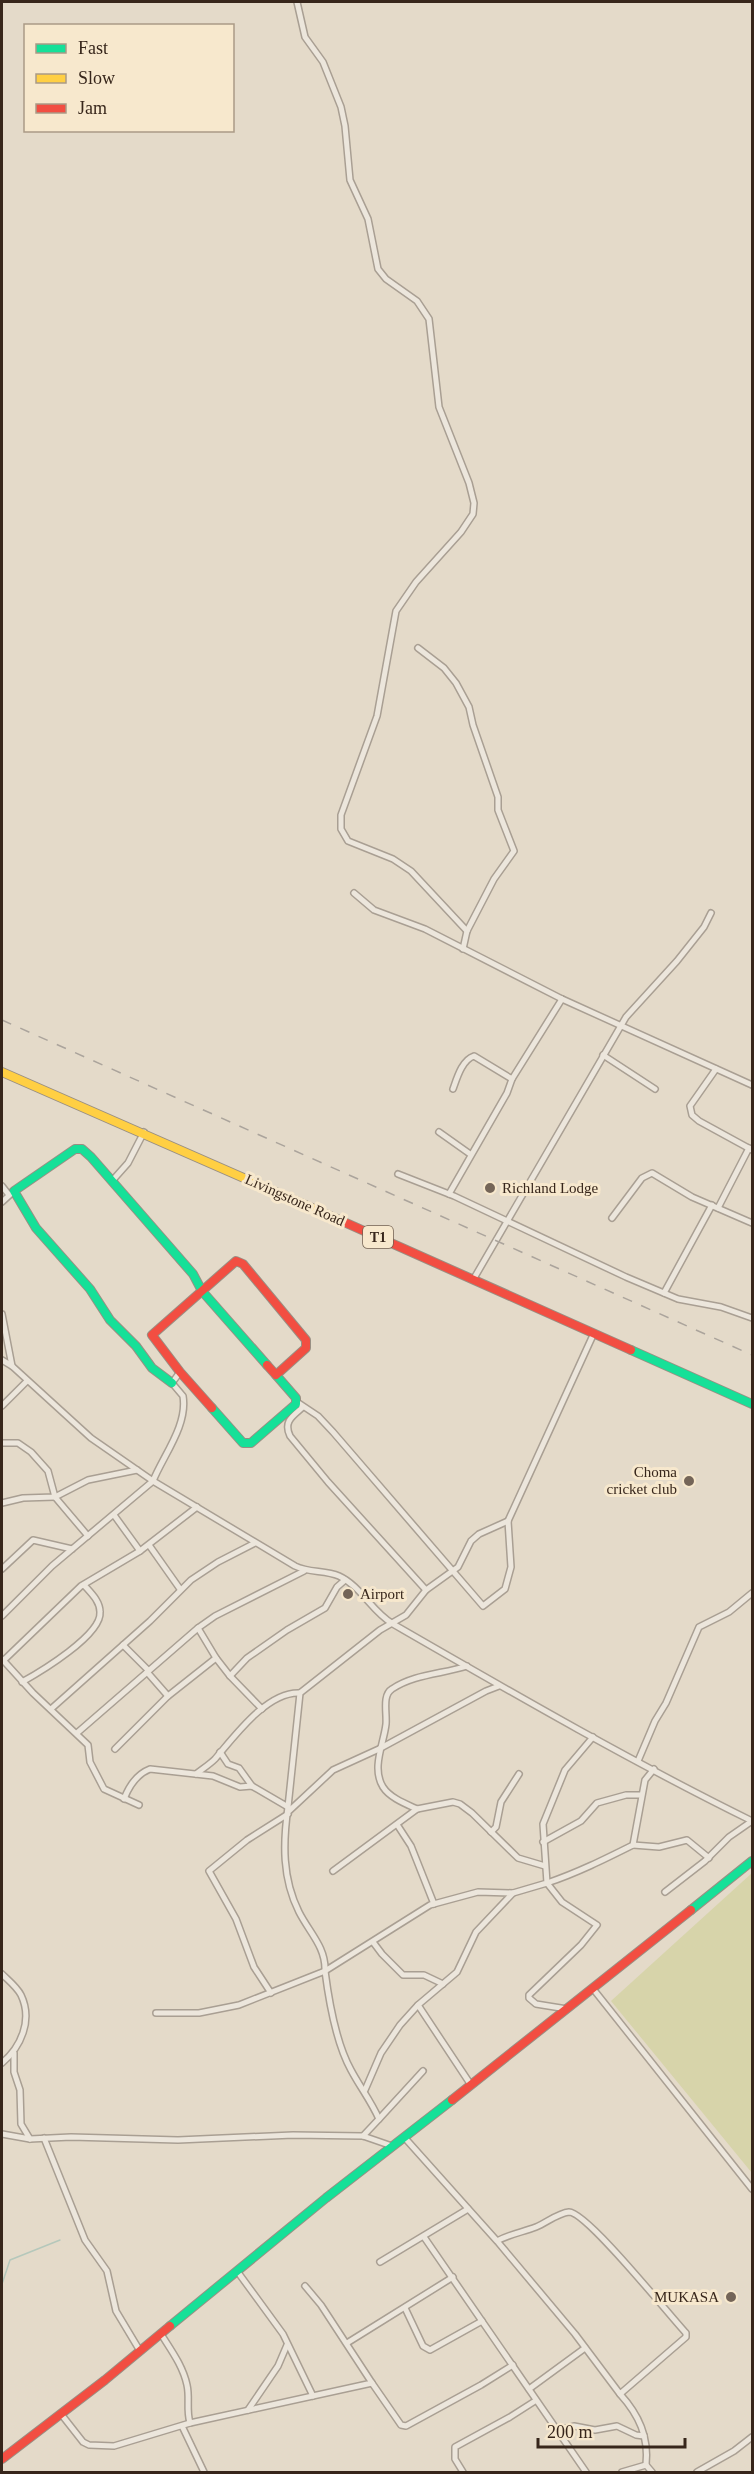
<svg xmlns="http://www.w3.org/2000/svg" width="754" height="2474" font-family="Georgia,serif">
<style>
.green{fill:#d7d4aa}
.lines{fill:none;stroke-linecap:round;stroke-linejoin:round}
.stream{stroke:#b5c8bb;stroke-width:1.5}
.street-casing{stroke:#a99f93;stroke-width:8}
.fast-casing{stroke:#998f83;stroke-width:10}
.slow-casing{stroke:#998f83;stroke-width:10}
.jam-casing{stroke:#998f83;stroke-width:10}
.street{stroke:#ece6dc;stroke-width:5}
.fast{stroke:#16e098;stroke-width:8}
.slow{stroke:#ffcf43;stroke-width:8}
.jam{stroke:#f24e42;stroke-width:8}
.rail{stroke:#aba49c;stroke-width:1.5;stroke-dasharray:10 10;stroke-linecap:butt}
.poi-dot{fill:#746558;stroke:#f7e8cd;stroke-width:2}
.labels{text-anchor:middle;stroke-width:6;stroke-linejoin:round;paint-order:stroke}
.shield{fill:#f7e8cd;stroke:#716050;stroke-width:1.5}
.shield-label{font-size:14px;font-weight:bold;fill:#37261b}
.poi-label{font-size:15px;fill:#37261b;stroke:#f7e8cd;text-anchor:start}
.street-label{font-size:15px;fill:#37261b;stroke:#f7e8cd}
</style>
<rect width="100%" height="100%" fill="#e4dac9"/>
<path class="green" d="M752,1873v300l-141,-172z"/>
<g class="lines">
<path class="stream" d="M2,2284l8,-24 50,-20"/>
<defs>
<g id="street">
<path d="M297,2l8,35 18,25 18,45 4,19 5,54 18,39 10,50 8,10 31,22 12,18 10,88 30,76 5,20 -1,11 -12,18 -45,50 -20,29 -19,105 -36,99v14l7,12 45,18 18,12 56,60"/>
<path d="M418,648l26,20 12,15 13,24 4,18 25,72v13l16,41 -20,28 -27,52 -4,18"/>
<path d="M354,893l20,17 51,19 137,70 190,86"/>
<path d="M603,1055l52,34"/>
<path d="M716,1069l-26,37 2,9 7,6 53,29"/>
<path d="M453,1089c4,-11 9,-29 21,-33l38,23"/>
<path d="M439,1132l31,22"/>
<path d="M398,1174l56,22 172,81 52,22 43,8 31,11"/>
<path d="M112,1181l16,-18 16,-31"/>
<path d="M2,1186l7,9"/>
<path d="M449,1194l58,-101 5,-14 50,-80"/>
<path d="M2,1202l12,-11"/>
<path d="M718,1208l31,-60"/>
<path d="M612,1218l30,-40 10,-5 40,24 60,26"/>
<path d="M473,1280l153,-263 51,-56 27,-34 7,-14"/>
<path d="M664,1293l48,-88"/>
<path d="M2,1314l10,52 79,72 62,43 142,85c14,7 30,4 44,10 22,10 33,36 54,48 118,68 237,137 359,197"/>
<path d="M2,1360l10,6"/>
<path d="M297,1402l21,14 15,16 150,174 22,-17 6,-22 -3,-46 86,-188"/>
<path d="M2,1406l25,-25"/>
<path d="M303,1407c-10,9 -20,14 -13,29l38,46 98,108"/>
<path d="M2,1443h16l13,9 17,19 7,26 -32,1 -21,5"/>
<path d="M114,1515l26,36"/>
<path d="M88,1536l-33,-39 33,-17 49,-10"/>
<path d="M149,1545l31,44"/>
<path d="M2,1569l31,-29 39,9"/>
<path d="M2,1616l50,-50 101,-85c10,-25 35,-56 30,-85l-11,-13 8,-11"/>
<path d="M123,1645l25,25"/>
<path d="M216,1658l-18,-30 17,-12 89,-45"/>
<path d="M2,1659l31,34 55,52 2,17 14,27 35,16"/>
<path d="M3,1661l78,-75 59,-35 57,-44"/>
<path d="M147,1672l21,24"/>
<path d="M230,1676l17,-18 40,-28 38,-22 12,-21 8,-7"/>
<path d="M22,1682c18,-10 80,-47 78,-70 0,-11 -9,-19 -16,-27"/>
<path d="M51,1709l99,-88 41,-41 27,-18 37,-19"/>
<path d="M77,1733l121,-105"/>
<path d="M115,1749l53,-53 48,-38 14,18 32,33"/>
<path d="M220,1752l8,12 11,4 13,18"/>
<path d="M638,1761l17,-40 11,-18 33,-76 30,-15 23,-19"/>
<path d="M196,1774c6,-5 13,-9 19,-15 19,-22 52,-68 85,-66"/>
<path d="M124,1799c5,-13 13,-25 26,-30l63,7 27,11 12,-1 36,21 12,-114 80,-63 26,-15 20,-25 32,-23 13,-26 8,-7 29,-13"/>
<path d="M288,1807c-5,36 -6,71 11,105 10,20 27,35 26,59l105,-66 48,-13 35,1 -37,39 -19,40 -39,33 -18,20 -19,28 -16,37"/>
<path d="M417,1809c-11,-5 -27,-11 -34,-22 -12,-19 1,-44 3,-63 1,-11 -4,-29 6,-35 22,-15 51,-15 75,-23"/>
<path d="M289,1811l44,-41 46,-21 107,-58 13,-5"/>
<path d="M398,1826l13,20 23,58"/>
<path d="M491,1832l5,-5 5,-25 18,-28"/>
<path d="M543,1842l38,-21 16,-18 29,-8h15"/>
<path d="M633,1845l26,2 28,-7 22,18"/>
<path d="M333,1871l84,-62 36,-7 7,2 12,9 46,45 27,8"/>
<path d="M665,1892l40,-31 24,-24 23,-16"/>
<path d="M513,1893l34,-10 -4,-59 22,-54 28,-33"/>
<path d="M373,1942l9,12 21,21h21l19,9"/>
<path d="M2,1974c6,6 15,13 19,21 12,25 0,52 -19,68"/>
<path d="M594,1990l158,199"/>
<path d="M271,1993l-17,-26 -18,-48 -27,-48 38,-31 41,-26"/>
<path d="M418,2005l53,80"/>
<path d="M567,2009l-31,-5 -7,-6v-3l52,-50 16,-20 -35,-23 -15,-19c30,-10 58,-24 86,-38l12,-65 9,-11"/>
<path d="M156,2013h43l40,-8 86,-34c4,31 11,72 26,99 9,17 20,31 28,49l-16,17"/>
<path d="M14,2053v19l6,18 1,34 9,15"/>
<path d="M379,2119l44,-48"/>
<path d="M2,2134l28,5 41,-2 107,3 115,-5 70,1 29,10"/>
<path d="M404,2137l93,104 78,93 45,60 66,-57v-4c-17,-18 -99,-121 -117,-121 -11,1 -23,11 -33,15 -13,5 -26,7 -39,14"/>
<path d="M44,2138l41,102 22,31 9,40 24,40"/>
<path d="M424,2237l162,235"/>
<path d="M380,2262l88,-53"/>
<path d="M237,2271l46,63 30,62"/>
<path d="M405,2308l18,38 7,4 52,-29"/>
<path d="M161,2334c10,16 22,32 26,51 3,13 -1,24 3,38"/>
<path d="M347,2343l106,-66"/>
<path d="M372,2383l29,42 5,1 75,-41 32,-20"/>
<path d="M529,2389l56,-41"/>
<path d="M620,2394c19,21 29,43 26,71"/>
<path d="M248,2410l30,-44 9,-21"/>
<path d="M61,2414l22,28 6,3 25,1 76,-23 182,-40 -51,-78 -16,-19"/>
<path d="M182,2426l22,46"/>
<path d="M559,2430l15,-4 21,4 22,-4 19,9 8,1"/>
<path d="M463,2472l-8,-13v-12l55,-30 25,-16"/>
<path d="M622,2472l24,-7 6,7"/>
<path d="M697,2472l37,-21 18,-14"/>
</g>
<g id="fast">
<path d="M631,1350l121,54"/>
<path d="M172,1383l-20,-15 -16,-22 -26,-26 -20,-31 -54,-61 -22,-37 61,-42h7l9,8 102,117 9,17 65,74"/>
<path d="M212,1408l31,35h8l45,-39v-6l-20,-23"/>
<path d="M691,1910l61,-49"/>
<path d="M170,2326l156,-128 126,-98"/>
</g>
<path id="slow" d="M2,1072l333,146"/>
<g id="jam">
<path d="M335,1218l296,132"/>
<path d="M212,1408l-32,-36 -28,-37 84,-74 7,3 63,76v8l-30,27 -9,-10"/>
<path d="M452,2100l239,-190"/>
<path d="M2,2459l103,-79 65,-54"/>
</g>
</defs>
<use href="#street" class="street-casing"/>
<use href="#fast" class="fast-casing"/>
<use href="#slow" class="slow-casing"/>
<use href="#jam" class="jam-casing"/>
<use href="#street" class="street"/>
<use href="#fast" class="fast"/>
<use href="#slow" class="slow"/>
<use href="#jam" class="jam"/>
<path class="rail" d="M2,1020l750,335"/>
</g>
<g class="poi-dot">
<circle cx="490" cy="1188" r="6"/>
<circle cx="689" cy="1481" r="6"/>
<circle cx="348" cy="1594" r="6"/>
<circle cx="731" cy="2297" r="6"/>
</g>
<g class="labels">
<rect class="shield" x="363" y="1226" width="30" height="22" rx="4.5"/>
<g class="shield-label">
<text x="378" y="1242">T1</text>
</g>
<g class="poi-label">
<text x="502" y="1193">Richland Lodge</text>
<text x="677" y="1477" text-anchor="end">Choma<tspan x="677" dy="17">cricket club</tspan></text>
<text x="360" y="1599">Airport</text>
<text x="719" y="2302" text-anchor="end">MUKASA</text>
</g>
<g class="street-label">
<text transform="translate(295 1200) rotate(24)" y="5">Livingstone Road</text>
</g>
</g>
<rect width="754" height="2474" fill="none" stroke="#37261b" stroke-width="6"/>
<rect x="24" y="24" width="210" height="108" fill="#f7e8cd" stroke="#aa9a86" stroke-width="1.5"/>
<rect x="36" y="44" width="30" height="9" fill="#16e098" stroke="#aa9a86" stroke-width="1.5"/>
<text x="78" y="54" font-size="18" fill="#37261b">Fast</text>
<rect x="36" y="74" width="30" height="9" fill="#ffcf43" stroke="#aa9a86" stroke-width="1.5"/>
<text x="78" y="84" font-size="18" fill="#37261b">Slow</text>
<rect x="36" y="104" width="30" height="9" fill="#f24e42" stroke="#aa9a86" stroke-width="1.5"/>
<text x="78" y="114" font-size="18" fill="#37261b">Jam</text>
<path d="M538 2438v9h147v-9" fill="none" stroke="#37261b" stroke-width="3"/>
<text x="547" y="2438" font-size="18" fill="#37261b" stroke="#f7e8cd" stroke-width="4.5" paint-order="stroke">200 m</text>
</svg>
